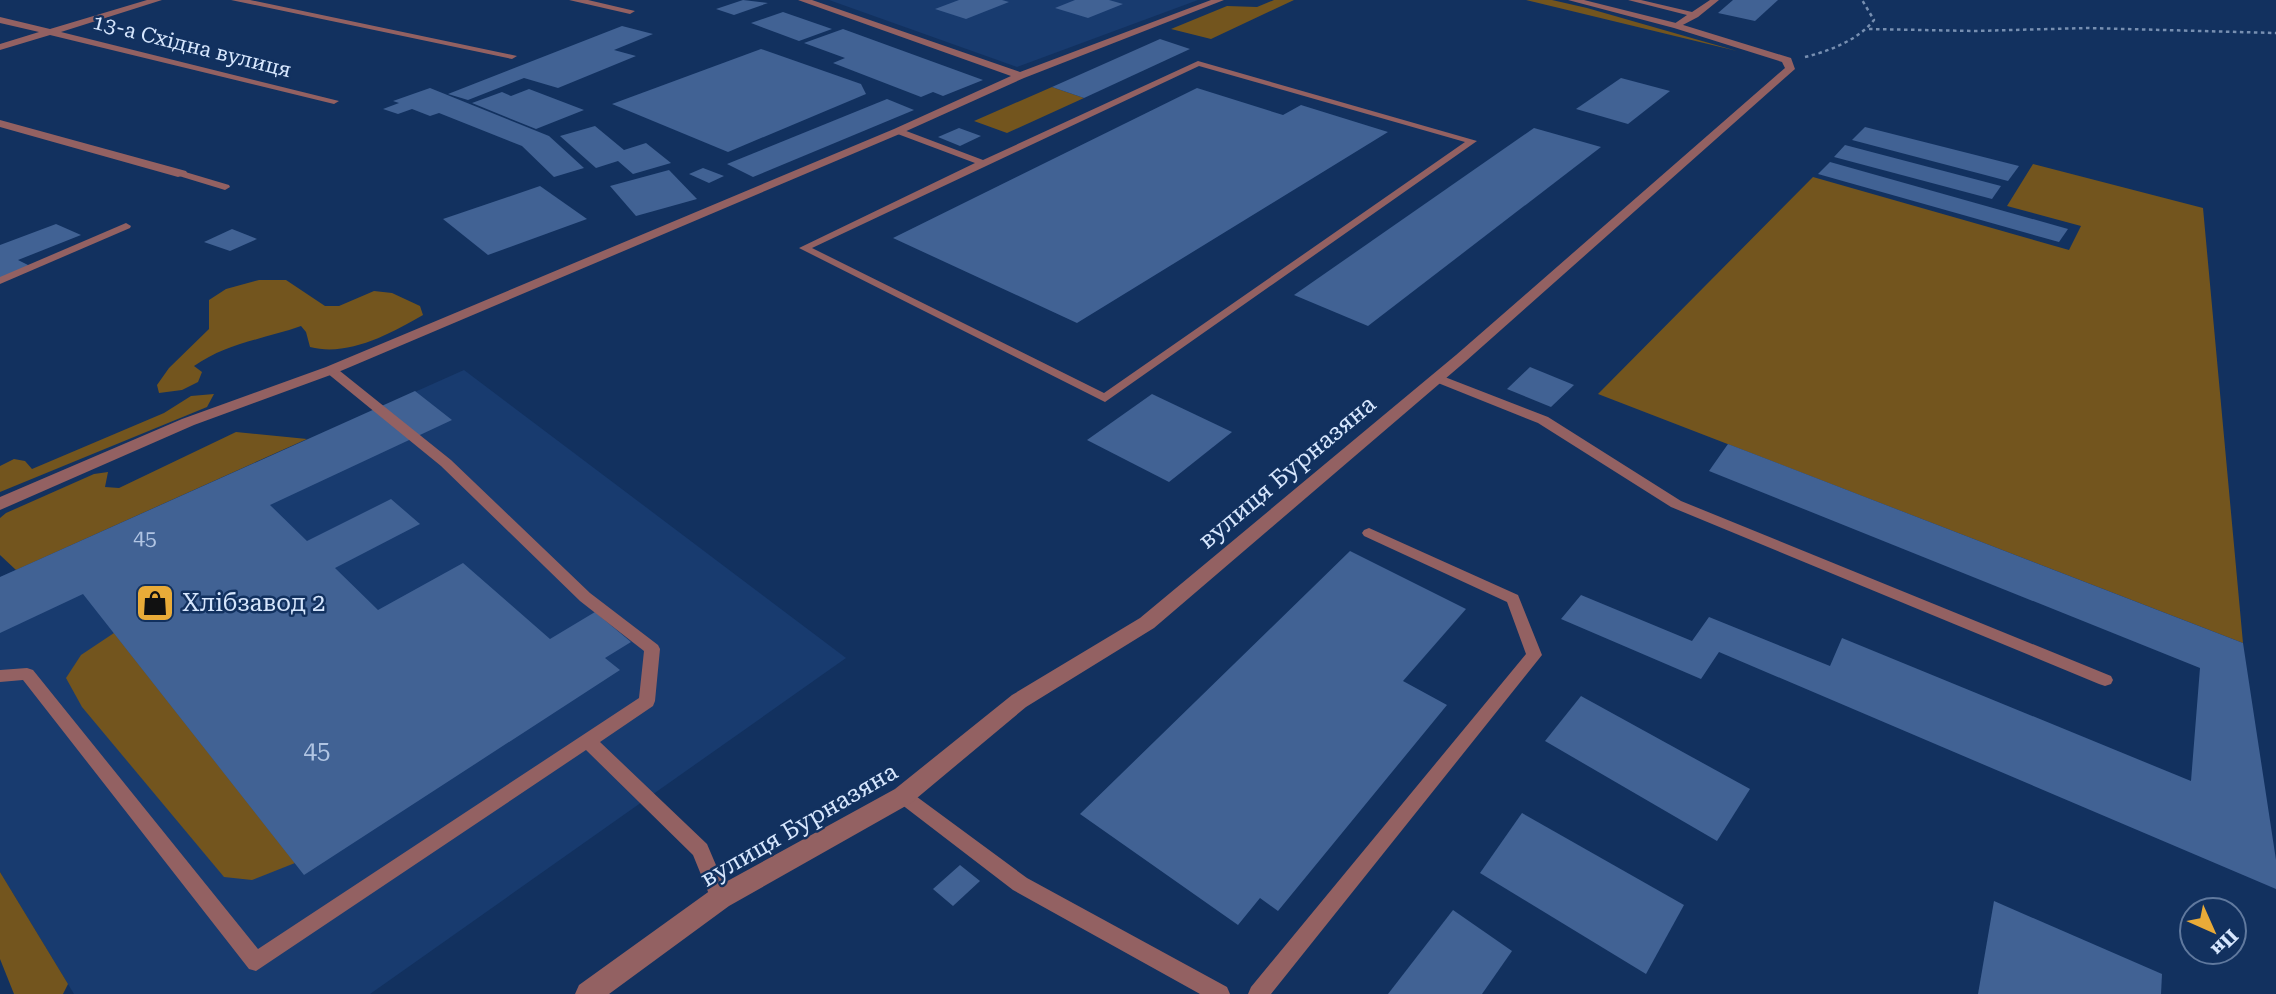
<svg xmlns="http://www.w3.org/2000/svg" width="2276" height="994" font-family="'Roboto Serif',serif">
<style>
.built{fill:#183b6f}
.green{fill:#73551e}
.building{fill:#416294}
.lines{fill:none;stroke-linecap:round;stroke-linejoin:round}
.path{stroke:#778fb1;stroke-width:2.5;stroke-dasharray:3.5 3.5;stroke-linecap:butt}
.service{fill:#936162;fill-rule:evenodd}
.minor{fill:#936162;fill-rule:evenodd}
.labels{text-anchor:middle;stroke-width:5;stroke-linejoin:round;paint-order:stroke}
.far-street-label{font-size:21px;fill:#d6e6fd;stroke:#12315f}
.number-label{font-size:21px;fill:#b1c5e3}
.street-label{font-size:24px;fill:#d6e6fd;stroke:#12315f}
.poi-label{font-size:24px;fill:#d6e6fd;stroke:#12315f;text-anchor:start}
.near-number-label{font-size:24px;fill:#b1c5e3}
</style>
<rect width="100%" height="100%" fill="#12315f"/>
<g class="built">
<path d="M829,0h369l-181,67z"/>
<path d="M464,370l382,288 -476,336h-296l-74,-122v-295z"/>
</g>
<g class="green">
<path d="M1274,0h20l-83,39 -40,-10 56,-23 30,1z"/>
<path d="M1526,0h26l35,8 150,43z"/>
<path d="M1052,87l32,11 -77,35 -33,-12z"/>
<path d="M2033,164l170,44 40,435 -645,-249 215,-217 256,73 12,-24 -74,-20z"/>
<path d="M259,280h27l39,26h14l35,-15 18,2 28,13 3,9c-33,19 -75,42 -113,32l-4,-15 -5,-6c-37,13 -74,17 -107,40l8,6 -4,10 -16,8 -23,3 -2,-8 12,-17 40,-39v-29l17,-11z"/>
<path d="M214,394l-7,13 -207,85v-26l14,-7 11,2 7,8 132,-56 27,-17z"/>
<path d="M236,432l71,7 -291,131 -16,-15v-37l6,-5 88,-39 14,-2 -3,15 14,1z"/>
<path d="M114,633l181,230 -43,17 -28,-3 -142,-170 -16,-29 15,-23z"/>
<path d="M0,872l68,112 -5,10h-49l-14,-35z"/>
</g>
<g class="building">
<path d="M743,0l25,3 -34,12 -18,-6z"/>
<path d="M959,0h43l7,2 -43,17 -31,-10z"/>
<path d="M1075,0h34l14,4 -35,14 -33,-10z"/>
<path d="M1733,0h45l-23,21 -37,-8z"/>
<path d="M783,12l49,17 -33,12 -48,-18z"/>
<path d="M622,26l31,8 -39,16 22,6 -78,32 -34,-10 -56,22 -20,-6z"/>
<path d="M843,29l140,51 -40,16 -10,-4 -12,5 -88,-34 12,-5 -41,-15z"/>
<path d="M1160,39l30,10 -106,49 -32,-11z"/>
<path d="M761,49l100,35 5,10 -138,58 -116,-48z"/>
<path d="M1621,78l49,13 -42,33 -52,-15z"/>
<path d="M430,88l119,48 35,32 -30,9 -32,-31 -83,-33 -9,3 -18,-7 -14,5 -15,-5 16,-6 -6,-2z"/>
<path d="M1197,88l86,27 18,-10 87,27 -311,191 -184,-85z"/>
<path d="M529,89l55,21 -48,19 -64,-26 30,-11 9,4z"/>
<path d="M887,99l27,11 -161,67 -26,-13z"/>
<path d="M595,126l29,24 22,-7 25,20 -38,11 -15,-13 -22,7 -36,-32z"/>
<path d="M1865,127l154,39 -11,15 -156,-41z"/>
<path d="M959,128l22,8 -21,10 -22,-9z"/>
<path d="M1534,128l67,19 -233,179 -74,-31z"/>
<path d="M1845,145l156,41 -9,13 -158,-42z"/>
<path d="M1830,162l238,67 -9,13 -241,-68z"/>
<path d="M703,168l21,8 -15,7 -20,-9z"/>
<path d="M669,170l28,29 -61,17 -26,-30z"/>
<path d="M540,186l47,33 -99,36 -45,-36z"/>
<path d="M56,224l25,11 -63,25 14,7 -32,12v-34z"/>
<path d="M232,229l25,10 -27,12 -26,-9z"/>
<path d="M1530,367l44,18 -23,22 -44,-18z"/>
<path d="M415,391l37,29 -182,85 37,36 84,-42 29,25 -85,44 43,42 85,-47 87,76 45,-27 36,30 -26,16 15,12 -316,205 -221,-281 -83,39v-56z"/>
<path d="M1152,394l80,38 -63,50 -82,-42z"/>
<path d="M1728,444l515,199 33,217v29l-557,-237 -18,27 -140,-60 20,-24 111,46 17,-24 121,49 12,-28 349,143 9,-113 -491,-197z"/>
<path d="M1350,551l116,58 -63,72 44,24 -169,206 -18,-13 -22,27 -158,-111z"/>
<path d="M1581,696l169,93 -33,52 -172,-100z"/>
<path d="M1522,813l162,92 -38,69 -166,-101z"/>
<path d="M960,865l20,16 -27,25 -20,-17z"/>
<path d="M1994,901l168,73 -1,20h-183z"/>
<path d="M1453,910l59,41 -30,43h-94z"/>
</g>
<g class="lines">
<g class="path">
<path d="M1869,29l105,2 114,-3 188,5"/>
<path d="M1805,57c25,-6 53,-17 69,-37l-12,-20"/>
</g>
<g class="service">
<path d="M1628,0h13l51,12 18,-12h9l-21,17 -21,11 -4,-2 1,-2 13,-9z"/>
<path d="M1198,61l279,80 -372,261 -306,-154 176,-85 -80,-30v-4h6l82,31zM1199,66l266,76 -361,251 -292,-145z"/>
<path d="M182,171l47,14 1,2 -5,3 -46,-14v-4z"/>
<path d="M126,223l5,3 -1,2 -130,56v-7z"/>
<path d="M331,366l4,1 116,93 139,133 68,52 2,4 -5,52 -2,5 -53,36 107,102 23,54 -3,6 -7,3 -7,-3 -20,-49 -107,-105 -330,221 -7,-2 -226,-289 -23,2v-12l27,-2 6,2 225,279 381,-251 5,-47 -64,-50 -139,-135 -114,-93 -2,-3z"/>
<path d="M1437,374l111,43 133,84 430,175 2,4 -2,4 -6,2 -6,-2 -428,-177 -133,-84 -105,-42 -2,-3z"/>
<path d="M1369,528l149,67 24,60 -271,339h-23l3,-7 275,-333 -19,-52 -143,-66 -2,-3 2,-3z"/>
<path d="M903,789l6,2 118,87 200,109 3,7h-30l-187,-104 -116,-89 -3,-5 3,-5z"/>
</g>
<g class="minor">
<path d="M147,0h15l-101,32 278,69 -5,3 -284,-69 -50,15v-6l39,-12 -39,-9v-6l50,12z"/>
<path d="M231,0h19l267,56 -5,3z"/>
<path d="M569,0h19l47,11 -5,3z"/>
<path d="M798,0h14l208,72 191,-72h13l-200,78 -122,55 -566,240 -142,52 -194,85v-13l182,-78 144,-52 568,-238 117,-53z"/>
<path d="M1568,0h16l96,24 111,34 4,11 -329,292 -312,267 -128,79 -115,96 -182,103 -120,88h-34l4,-9 132,-95 184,-101 117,-94 128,-77 316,-263 329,-287 -3,-6 -108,-34z"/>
<path d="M0,120l186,51 2,3 -10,3 -178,-50z"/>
</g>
</g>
<defs>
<symbol id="shop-square" viewBox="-11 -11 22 22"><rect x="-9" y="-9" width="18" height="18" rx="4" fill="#e9ab38" stroke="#12315f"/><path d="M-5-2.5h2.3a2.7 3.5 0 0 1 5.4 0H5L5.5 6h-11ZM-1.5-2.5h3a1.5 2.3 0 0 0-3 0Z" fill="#111"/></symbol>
</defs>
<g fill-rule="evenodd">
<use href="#shop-square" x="133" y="581" width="44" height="44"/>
</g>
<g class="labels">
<g class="far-street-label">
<text transform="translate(192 46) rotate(14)" y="7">13-а Східна вулиця</text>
</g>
<g class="number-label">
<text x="145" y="545">45</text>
</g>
<g class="street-label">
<text transform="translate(1287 472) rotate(-40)" y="8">вулиця Бурназяна</text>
<text transform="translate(799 825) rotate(-30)" y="8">вулиця Бурназяна</text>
</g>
<g class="poi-label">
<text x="182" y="611">Хлібзавод 2</text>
</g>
<g class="near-number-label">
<text x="317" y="759">45</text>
</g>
</g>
<g transform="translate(2213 931) rotate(135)"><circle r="33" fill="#12315f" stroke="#60799e" stroke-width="2"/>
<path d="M0-5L12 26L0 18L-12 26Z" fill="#e9ab38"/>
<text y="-10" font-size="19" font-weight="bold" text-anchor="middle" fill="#d6e6fd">Пн</text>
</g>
</svg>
